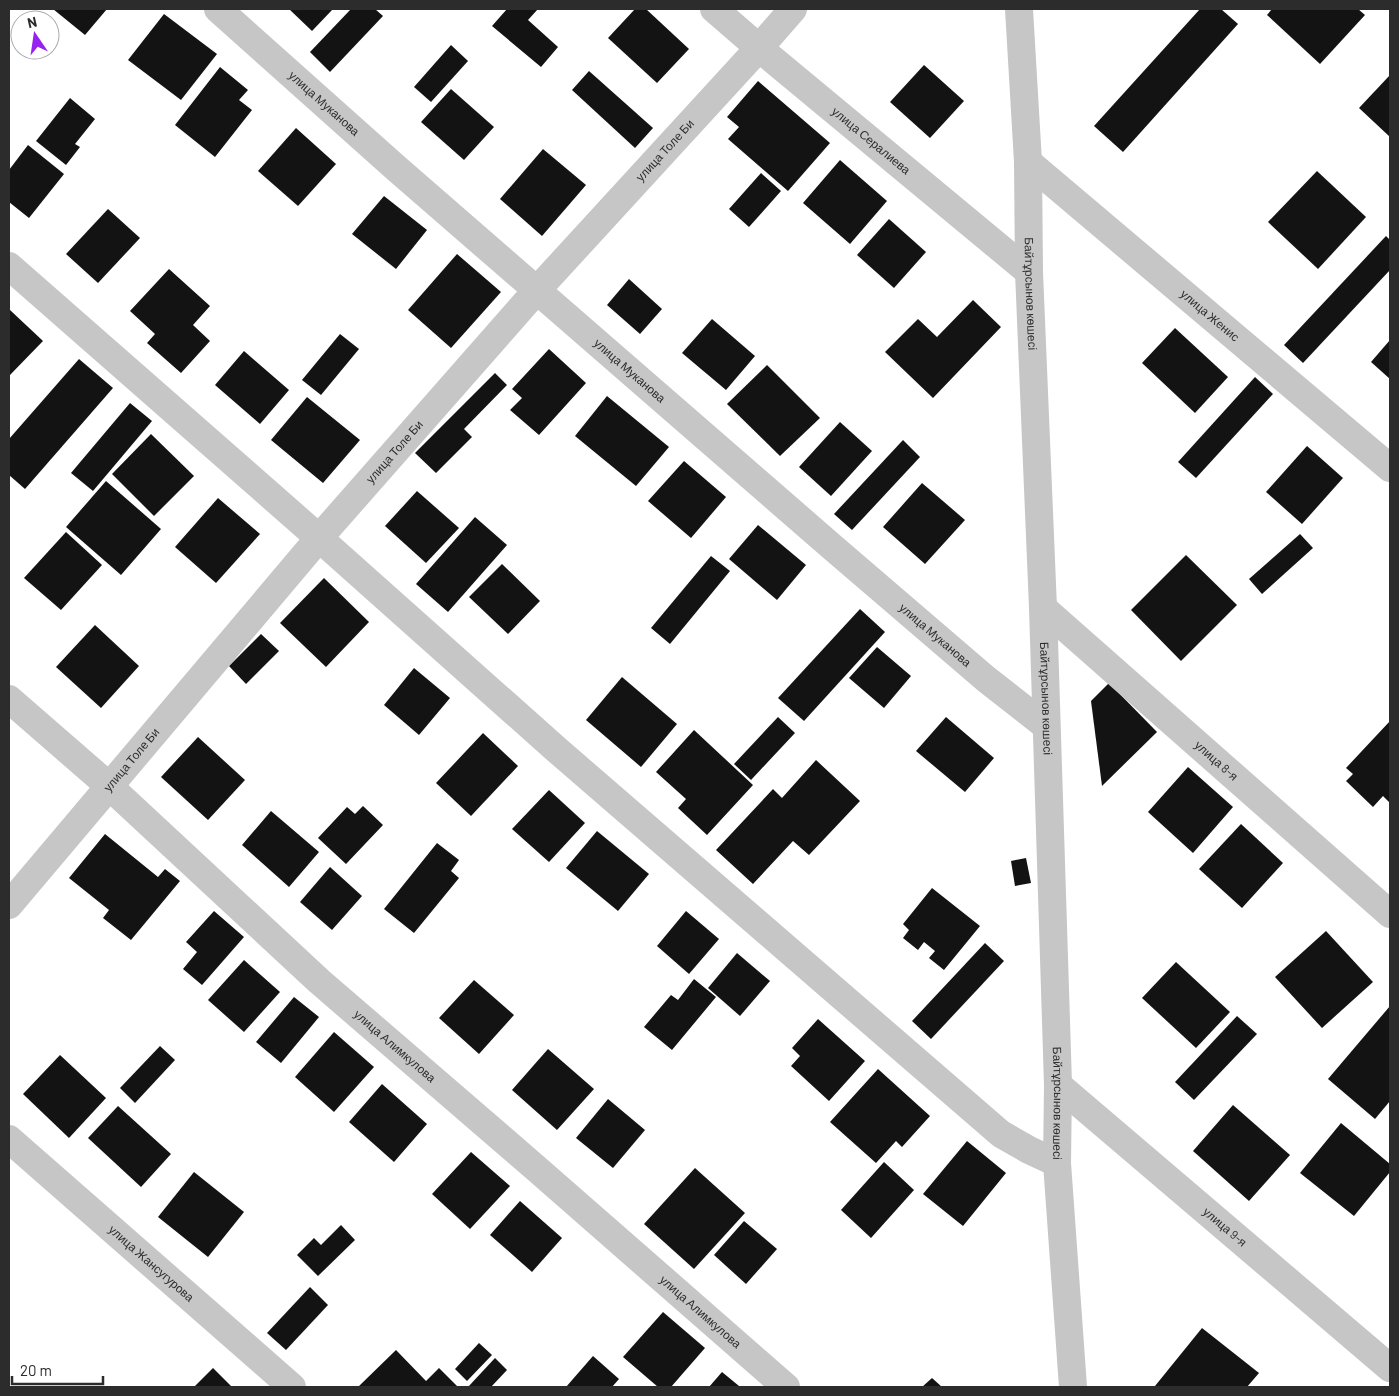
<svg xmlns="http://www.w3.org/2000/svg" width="1399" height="1396" font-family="Barlow,sans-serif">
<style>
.building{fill:#131313}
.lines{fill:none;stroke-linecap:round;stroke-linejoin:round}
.minor{stroke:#c6c6c6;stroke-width:28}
.labels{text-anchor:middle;stroke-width:5;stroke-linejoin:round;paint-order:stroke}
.street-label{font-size:12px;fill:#2c2c2c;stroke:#fff}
</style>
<rect width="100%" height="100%" fill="#fff"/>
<g class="building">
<path d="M53,9h54l-22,26z"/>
<path d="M289,9h44l-21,22z"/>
<path d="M351,9h24l8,7 -53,56 -20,-20z"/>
<path d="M507,9h31l-10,11 30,27 -17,20 -49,-41z"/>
<path d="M635,9h11l43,40 -32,34 -49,-45z"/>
<path d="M1200,9h21l17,15 -115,128 -29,-26z"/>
<path d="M1272,9h86l7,6 -45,49 -53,-49z"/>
<path d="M164,14l53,40 -36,46 -53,-40z"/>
<path d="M451,45l17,16 -37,41 -17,-15z"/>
<path d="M924,65l40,36 -34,37 -40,-36z"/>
<path d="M220,67l28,23 -9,10 13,10 -37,47 -40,-32z"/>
<path d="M589,71l64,57 -18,20 -63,-58z"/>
<path d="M1390,75v62l-31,-29z"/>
<path d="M758,81l72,62 -42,48 -60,-52 11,-12 -12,-10z"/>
<path d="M451,89l43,38 -30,33 -43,-38z"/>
<path d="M70,98l25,21 -20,25 5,3 -14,18 -30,-24z"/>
<path d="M296,128l40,36 -38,42 -40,-35z"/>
<path d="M28,145l36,29 -35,44 -20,-16v-32z"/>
<path d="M543,149l43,36 -44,51 -42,-37z"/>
<path d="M840,160l47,41 -37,43 -47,-41z"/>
<path d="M1317,171l49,46 -48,52 -50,-47z"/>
<path d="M761,173l20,18 -32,36 -20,-18z"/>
<path d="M384,196l43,34 -31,39 -44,-35z"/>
<path d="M108,209l32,29 -42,45 -32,-29z"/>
<path d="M889,219l37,33 -32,36 -37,-33z"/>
<path d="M1386,236l4,4v30l-87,93 -19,-18z"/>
<path d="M457,254l44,38 -50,56 -43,-38z"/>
<path d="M169,269l41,37 -17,19 17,16 -29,32 -34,-30 8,-9 -25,-23z"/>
<path d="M629,279l33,30 -22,25 -33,-29z"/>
<path d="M973,300l28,27 -68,71 -48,-46 33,-33 19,18z"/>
<path d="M10,310l33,31 -34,35v-65z"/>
<path d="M712,319l43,37 -29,34 -44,-37z"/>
<path d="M1175,328l53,49 -33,36 -53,-50z"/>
<path d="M340,334l19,15 -38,46 -19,-15z"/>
<path d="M1390,340v39l-19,-17z"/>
<path d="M549,349l37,34 -47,52 -29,-25 12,-12 -10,-9z"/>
<path d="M244,351l45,39 -29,34 -45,-39z"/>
<path d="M79,359l34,29 -88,101 -16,-14v-36z"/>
<path d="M767,365l53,53 -40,38 -53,-52z"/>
<path d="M495,373l12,12 -43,44 8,8 -36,36 -21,-20z"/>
<path d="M1255,377l18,17 -77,84 -18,-16z"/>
<path d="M607,396l62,51 -33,39 -61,-50z"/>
<path d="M307,397l53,43 -37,43 -52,-43z"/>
<path d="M130,403l22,18 -59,70 -22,-18z"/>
<path d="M840,422l32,29 -41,45 -32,-29z"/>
<path d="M151,434l43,42 -40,40 -42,-42z"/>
<path d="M903,440l17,17 -68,73 -18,-16z"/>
<path d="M1307,446l36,32 -41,46 -36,-32z"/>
<path d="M684,461l42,36 -35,41 -43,-37z"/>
<path d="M106,481l55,48 -40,46 -55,-48z"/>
<path d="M922,483l43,37 -40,44 -42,-37z"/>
<path d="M417,491l42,37 -33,35 -41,-37z"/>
<path d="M218,498l42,36 -44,49 -41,-36z"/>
<path d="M475,517l32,28 -59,67 -32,-28z"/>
<path d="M758,525l48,40 -29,35 -48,-41z"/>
<path d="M66,532l36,33 -41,45 -37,-32z"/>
<path d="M1300,534l13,14 -51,46 -13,-15z"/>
<path d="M1186,555l51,50 -56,56 -50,-51z"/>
<path d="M711,556l19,15 -60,73 -19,-16z"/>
<path d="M502,564l38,37 -32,33 -39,-37z"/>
<path d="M324,578l45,44 -43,45 -46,-44z"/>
<path d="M860,609l25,23 -81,89 -26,-23z"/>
<path d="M95,625l44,41 -38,42 -45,-41z"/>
<path d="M261,634l18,17 -33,33 -17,-18z"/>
<path d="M877,647l34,29 -27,32 -35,-30z"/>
<path d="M414,668l36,30 -31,37 -35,-30z"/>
<path d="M622,677l55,47 -36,43 -55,-47z"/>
<path d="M1109,683l48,49 -55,54 -11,-85z"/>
<path d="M778,717l17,16 -44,47 -17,-16z"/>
<path d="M946,717l48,41 -29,34 -49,-41z"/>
<path d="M1390,721v82l-7,-7 -10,11 -27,-26 7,-7 -7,-6z"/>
<path d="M694,730l59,55 -46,50 -29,-27 8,-9 -30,-27z"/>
<path d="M483,733l35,33 -47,50 -35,-33z"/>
<path d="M198,737l47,43 -37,40 -47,-43z"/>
<path d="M816,760l44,41 -51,54 -16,-14 -40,43 -37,-34 57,-61 9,9z"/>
<path d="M1188,767l45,40 -40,46 -45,-41z"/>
<path d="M549,790l36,33 -36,39 -37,-33z"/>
<path d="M363,806l20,19 -37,39 -28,-26 29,-31 8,7z"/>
<path d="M271,811l48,41 -30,35 -47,-42z"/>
<path d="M1241,824l42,39 -41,45 -43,-39z"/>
<path d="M597,831l52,43 -31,37 -52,-43z"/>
<path d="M105,834l53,43 7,-8 15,12 -49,59 -28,-22 6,-8 -40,-32z"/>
<path d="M437,843l22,17 -8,11 8,7 -45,55 -30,-24z"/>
<path d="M1026,858l5,25 -16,3 -4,-25z"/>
<path d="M330,867l32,29 -30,34 -32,-28z"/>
<path d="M932,888l48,38 -36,44 -15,-12 6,-7 -11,-9 -6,8 -15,-12 6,-8 -6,-6z"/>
<path d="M214,911l30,26 -42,48 -19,-16 14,-17 -11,-10z"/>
<path d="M686,911l33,28 -30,35 -32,-28z"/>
<path d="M1326,931l47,51 -51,46 -47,-51z"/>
<path d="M985,943l19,18 -73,78 -19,-18z"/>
<path d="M737,953l33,28 -30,35 -32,-28z"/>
<path d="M244,960l36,32 -36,40 -36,-32z"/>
<path d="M1176,962l54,50 -34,36 -54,-50z"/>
<path d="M694,979l22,18 -44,53 -28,-23 27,-32 7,5z"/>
<path d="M474,980l40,35 -35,39 -40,-36z"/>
<path d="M294,997l25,20 -38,46 -25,-21z"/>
<path d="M1390,1006v95l-15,18 -47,-40z"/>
<path d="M1237,1016l20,18 -63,66 -19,-18z"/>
<path d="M818,1019l47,42 -36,40 -38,-35 9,-10 -8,-8z"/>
<path d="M334,1032l40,35 -40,45 -39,-35z"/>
<path d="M160,1046l15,14 -40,43 -15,-15z"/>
<path d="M548,1049l46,40 -37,41 -45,-40z"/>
<path d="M60,1055l46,43 -37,40 -46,-44z"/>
<path d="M878,1069l52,47 -28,31 -6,-6 -20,22 -46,-41z"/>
<path d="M382,1084l45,40 -33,38 -45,-40z"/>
<path d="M608,1099l37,31 -32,38 -37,-30z"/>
<path d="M1233,1105l57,50 -41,46 -56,-50z"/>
<path d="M118,1106l53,48 -30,33 -53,-49z"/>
<path d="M1341,1123l49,41v8l-36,44 -54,-43z"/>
<path d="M967,1141l39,32 -43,53 -40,-32z"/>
<path d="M471,1152l39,34 -40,43 -38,-35z"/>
<path d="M884,1162l30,28 -43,48 -30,-28z"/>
<path d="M695,1168l50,45 -51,56 -50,-45z"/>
<path d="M194,1172l50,40 -36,45 -50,-40z"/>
<path d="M520,1201l42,37 -30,34 -42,-37z"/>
<path d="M744,1221l33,28 -31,35 -32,-29z"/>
<path d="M341,1225l14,15 -37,36 -21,-21 17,-17 7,7z"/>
<path d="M310,1287l18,18 -42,45 -19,-17z"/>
<path d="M663,1312l42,36 -34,39h-13l-35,-30z"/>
<path d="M1202,1328l57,45 -12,14h-90l-2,-1z"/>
<path d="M479,1343l13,12 -25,26 -12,-12z"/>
<path d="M396,1350l30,31 13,-13 19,19h-100z"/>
<path d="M593,1356l26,23 -7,8h-46z"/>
<path d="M495,1358l12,12 -16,17h-23z"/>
<path d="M213,1368l19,19h-38z"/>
<path d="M722,1372l17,14 -2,1h-28z"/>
<path d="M932,1378l10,9h-20z"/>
</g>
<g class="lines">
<g class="minor">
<path id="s1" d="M218,9l178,159 435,378 155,133 60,47"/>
<path id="s2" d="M714,9l45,39 270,224"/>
<path id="s3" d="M1019,9l9,153 1,110 14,336 15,477 -1,78 16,224"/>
<path id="s4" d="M1028,162l362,306"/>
<path d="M9,266l310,272 238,212 444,384 28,16 28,13"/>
<path id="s5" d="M1043,608l347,306"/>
<path id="s6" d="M9,699l100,87 210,195 219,189 248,217"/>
<path id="s7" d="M9,905l310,-367 218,-248 222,-242 34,-39"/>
<path id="s8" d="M1058,1085l332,283"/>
<path id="s9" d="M9,1139l283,248"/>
</g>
</g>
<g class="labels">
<g class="street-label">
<text dy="4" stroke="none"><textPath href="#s1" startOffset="142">улица Муканова</textPath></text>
<text dy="4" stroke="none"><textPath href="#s2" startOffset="205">улица Сералиева</textPath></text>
<text dy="4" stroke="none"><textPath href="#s7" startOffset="1000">улица Толе Би</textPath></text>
<text dy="4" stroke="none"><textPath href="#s3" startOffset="285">Байтұрсынов көшесі</textPath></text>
<text dy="4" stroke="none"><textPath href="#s4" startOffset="238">улица Женис</textPath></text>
<text dy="4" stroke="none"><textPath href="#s1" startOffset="548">улица Муканова</textPath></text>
<text dy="4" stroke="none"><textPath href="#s7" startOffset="595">улица Толе Би</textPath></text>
<text dy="4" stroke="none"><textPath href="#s1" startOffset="952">улица Муканова</textPath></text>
<text dy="4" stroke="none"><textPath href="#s3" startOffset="690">Байтұрсынов көшесі</textPath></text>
<text dy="4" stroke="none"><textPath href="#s7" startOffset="190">улица Толе Би</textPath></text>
<text dy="4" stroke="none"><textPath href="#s5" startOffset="231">улица 8-я</textPath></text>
<text dy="4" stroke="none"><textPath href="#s6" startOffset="519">улица Алимкулова</textPath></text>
<text dy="4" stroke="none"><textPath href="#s3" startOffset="1095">Байтұрсынов көшесі</textPath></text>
<text dy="4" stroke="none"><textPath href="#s8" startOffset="219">улица 9-я</textPath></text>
<text dy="4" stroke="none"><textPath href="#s9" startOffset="189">улица Жансугурова</textPath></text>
<text dy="4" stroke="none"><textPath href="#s6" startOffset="924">улица Алимкулова</textPath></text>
</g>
</g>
<rect width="1399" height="1396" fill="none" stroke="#2c2c2c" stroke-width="20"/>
<g transform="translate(35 35) rotate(347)"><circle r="24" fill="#ffffff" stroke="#ababab"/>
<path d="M0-4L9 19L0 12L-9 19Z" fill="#9621f0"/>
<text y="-8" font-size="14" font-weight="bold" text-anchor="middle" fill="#2c2c2c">N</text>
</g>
<path d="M12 1376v8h91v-8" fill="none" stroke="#2c2c2c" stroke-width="2.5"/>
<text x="20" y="1376" font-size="15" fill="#2c2c2c" stroke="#ffffff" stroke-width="4" paint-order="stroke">20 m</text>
</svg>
